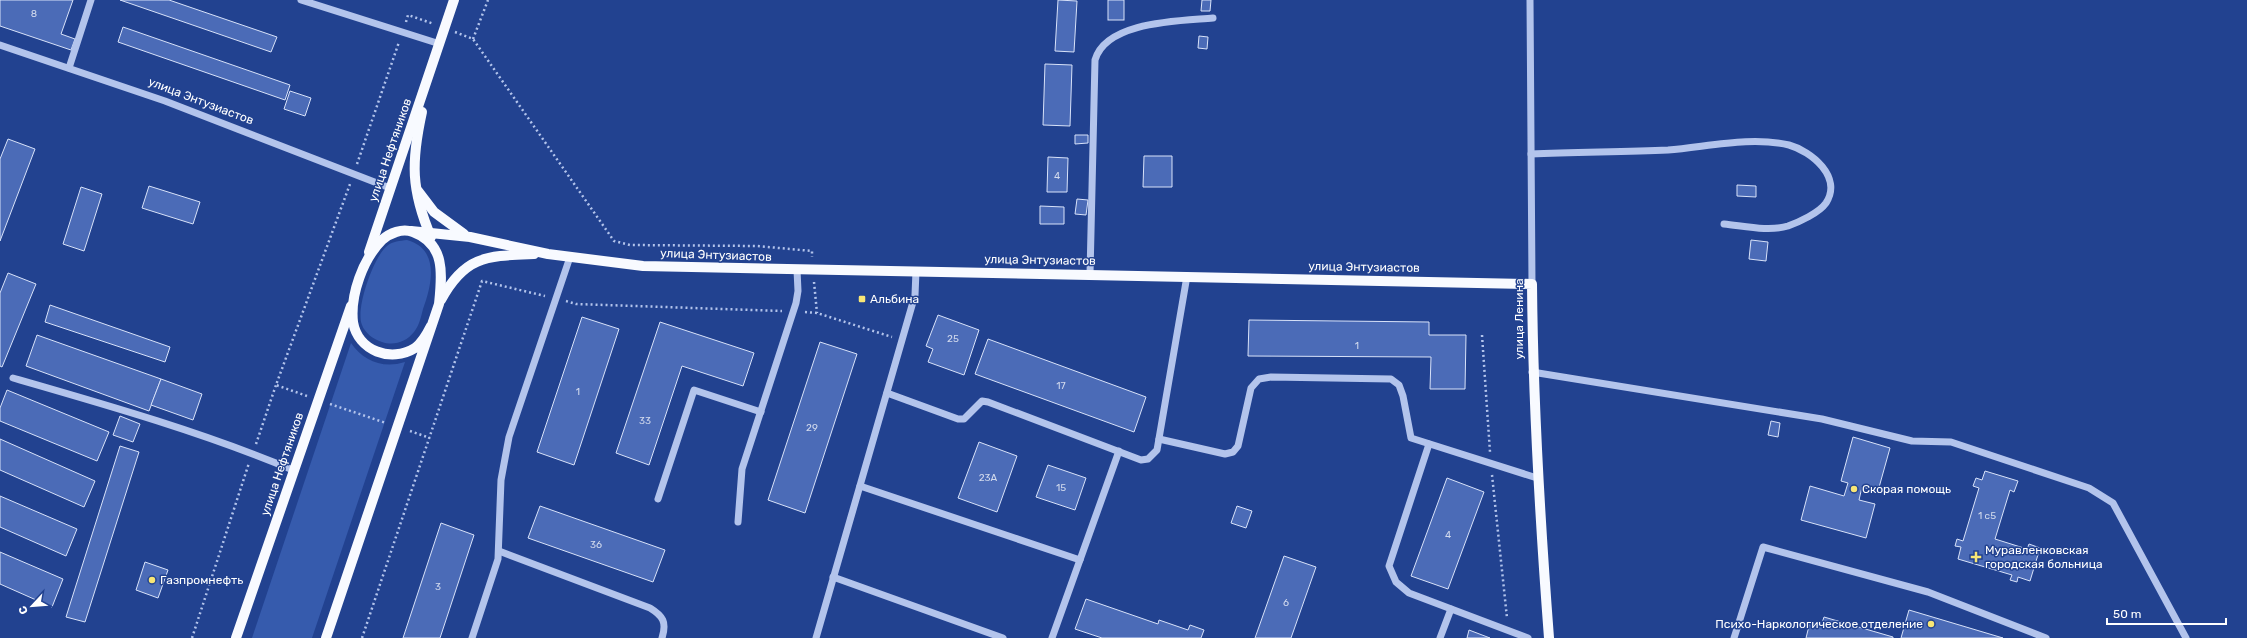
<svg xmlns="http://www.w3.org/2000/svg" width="2247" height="638" font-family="Rubik,sans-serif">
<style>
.green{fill:#365bad}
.building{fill:#4b6bb7;stroke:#d8e2f9}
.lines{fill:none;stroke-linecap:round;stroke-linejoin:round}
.path{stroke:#b3c4ec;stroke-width:2.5;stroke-dasharray:2 3;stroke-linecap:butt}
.minor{stroke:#b3c4ec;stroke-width:7}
.major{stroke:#f8faff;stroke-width:10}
.poi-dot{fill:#f8e675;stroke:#224290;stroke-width:1.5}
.labels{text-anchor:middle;stroke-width:3;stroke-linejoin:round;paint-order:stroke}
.number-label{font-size:10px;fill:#d2daed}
.street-label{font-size:12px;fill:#fff;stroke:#224290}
.poi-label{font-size:12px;fill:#fff;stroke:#224290;text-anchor:start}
</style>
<rect width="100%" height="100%" fill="#224290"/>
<g class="green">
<path d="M407,240c33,9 25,45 16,69 -2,8 -4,17 -9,23 -8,10 -20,14 -32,10 -9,-3 -17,-9 -20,-17 -7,-16 12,-69 25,-79 6,-5 13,-5 20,-6z"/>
<path d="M351,343c12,18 32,26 54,19l-93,276h-60z"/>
</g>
<g class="building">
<path d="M0,0h73l-12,34 14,5 -4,11 -71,-24z"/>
<path d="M120,0h49l108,37 -6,15z"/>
<path d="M1058,0l19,1 -3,51 -19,-1z"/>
<rect x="1108" y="0" width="16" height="20"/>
<path d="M1202,0h9l-1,11h-9z"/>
<path d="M123,27l167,58 -5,15 -167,-58z"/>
<path d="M1199,36l9,1 -1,12 -9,-1z"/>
<path d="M1045,64l27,1 -2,61 -27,-1z"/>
<path d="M290,91l21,7 -6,18 -21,-7z"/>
<path d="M1075,135h13v8l-13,1z"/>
<path d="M8,139l27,10 -35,92v-82z"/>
<path d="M1144,156h28v31h-29z"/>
<path d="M1048,157l20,1 -1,34h-20z"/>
<path d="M1737,185l19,1v11l-19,-1z"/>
<path d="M149,186l51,16 -7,22 -51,-16z"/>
<path d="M81,187l21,7 -18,57 -21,-7z"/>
<path d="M1077,199l11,1 -2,15 -11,-1z"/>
<path d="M1040,206l24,1v17h-24z"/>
<path d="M1751,240l17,2 -2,19 -17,-2z"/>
<path d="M8,273l28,11 -34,83 -2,-1v-73z"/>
<path d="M50,305l120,42 -5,15 -120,-40z"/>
<path d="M938,315l41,15 -15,45 -36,-13 5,-13 -7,-3z"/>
<path d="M582,317l37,12 -45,136 -37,-13z"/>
<path d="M1249,320l180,2v13h37l-1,54h-35l1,-32 -183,-1z"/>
<path d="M660,322l94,31 -11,33 -61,-20 -33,99 -33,-12z"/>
<path d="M37,335l124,44 -12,32 -123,-45z"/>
<path d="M988,339l158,58 -12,35 -159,-58z"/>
<path d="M820,342l37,12 -52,159 -37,-13z"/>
<path d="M161,379l41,15 -9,26 -42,-15z"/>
<path d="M7,390l102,42 -12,29 -97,-40v-13z"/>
<path d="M120,416l20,8 -7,18 -20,-7z"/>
<path d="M1771,421l9,2 -2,14 -10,-2z"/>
<path d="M1853,437l37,11 -12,43 -16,-4 -3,13 16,4 -9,34 -65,-18 9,-34 34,10 4,-13 -7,-2z"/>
<path d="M0,439l95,42 -11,26 -84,-37z"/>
<path d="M979,442l38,14 -20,56 -39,-14z"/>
<path d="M120,446l19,6 -54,170 -19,-5z"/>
<path d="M1048,465l38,13 -11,32 -39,-13z"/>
<path d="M1985,471l33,10 -4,11 -4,-2 -15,49 32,10 2,-5 11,4 -10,33 -12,-4 -1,5 -7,-2 2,-5 -54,-16 3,-12 -6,-1 2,-7 6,2 16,-53 -6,-2 3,-8 6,2z"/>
<path d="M1447,478l37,14 -36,97 -37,-13z"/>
<path d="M0,496l77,33 -11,27 -66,-29z"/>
<path d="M540,506l125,44 -12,32 -125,-44z"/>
<path d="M1237,506l15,5 -6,17 -15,-5z"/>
<path d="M441,523l33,12 -34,103h-37z"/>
<path d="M0,552l63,27 -11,28 -52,-23z"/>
<path d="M1284,556l32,11 -25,71h-36z"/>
<path d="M145,562l23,8 -10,28 -22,-8z"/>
<path d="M1086,599l72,25 1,-4 29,10 2,-5 14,5 -3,8h-99l-27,-9z"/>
<path d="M1909,610l94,28h-102z"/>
<path d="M1824,617l69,20v1h-87l4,-16 11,4z"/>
<path d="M1469,630l21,8h-23z"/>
</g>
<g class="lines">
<g class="path">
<path d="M406,22l2,-7 26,9"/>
<path d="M455,32l18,7 141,202 16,4 127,1 55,5v6"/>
<path d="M473,39l15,-39"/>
<path d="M357,164l42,-122"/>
<path d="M814,282l3,31"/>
<path d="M566,301l10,3 206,7"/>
<path d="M805,312l12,1 75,24"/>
<path d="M1482,335l8,117"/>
<path d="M307,396l-31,-11 74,-201"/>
<path d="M330,404l56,19"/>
<path d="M410,431l20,7"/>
<path d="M256,444l20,-59"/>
<path d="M1492,475l15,143"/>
<path d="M192,638l57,-175"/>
<path d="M362,638l120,-357 63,15"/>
</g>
<g class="minor">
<path d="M301,0l139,44"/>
<path d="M1530,0l2,284"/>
<path d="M0,45l165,56 225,87"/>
<path d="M69,68l22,-68"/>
<path d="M1531,154c46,-2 92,-2 137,-4 39,-3 82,-14 121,-5 22,6 54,32 37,58 -7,10 -27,19 -38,23 -19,6 -44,0 -64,-2"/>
<path d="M1090,274l5,-214c11,-39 85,-39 118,-42"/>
<path d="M1532,372l290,47 90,22 39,1 138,46 24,15 73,135"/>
<path d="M13,378c94,27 189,54 280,92"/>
<path d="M887,393l71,26h6l18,-18 6,1 153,58 7,-1 9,-9 30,-174"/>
<path d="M1159,439l66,15 8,-2 5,-6 13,-58 8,-9 12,-2 120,2 8,6 4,11 8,42 126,40"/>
<path d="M1429,444l-40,122 7,16 13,11 119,45"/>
<path d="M860,486l220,74"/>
<path d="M658,499l36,-109 67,22"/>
<path d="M738,522l4,-53 54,-166 2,-12 -1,-21"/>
<path d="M499,551l151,57c13,8 17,14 12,30"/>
<path d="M833,577l170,61"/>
<path d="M472,638l26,-79 3,-79 8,-43 61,-180"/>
<path d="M816,638l99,-343 1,-24"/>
<path d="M1052,638l67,-187"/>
<path d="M1440,638l11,-29"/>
<path d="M1734,638l29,-91 165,45 118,46"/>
</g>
<g class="major">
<path d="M422,112c-11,50 -11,78 9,125"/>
<path d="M418,191l16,21 30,22"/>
<path d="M411,231l59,6 78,17 95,12 889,18c1,119 8,236 17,354"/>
<path d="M369,252l85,-252"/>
<path d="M441,300c24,-45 47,-44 93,-46"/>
<path d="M236,638l115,-332"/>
<path d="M326,638l113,-334c3,-29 7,-60 -26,-72 -11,-4 -23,1 -31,8 -19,19 -32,55 -29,82 5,29 38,41 62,26 7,-5 12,-14 16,-22"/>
</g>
</g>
<g class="poi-dot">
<rect x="858" y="295" width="8" height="8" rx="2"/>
<circle cx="1854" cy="489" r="4"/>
<path d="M1974 551h4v4h4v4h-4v4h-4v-4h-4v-4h4z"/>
<circle cx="152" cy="580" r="4"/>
<circle cx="1931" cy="624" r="4"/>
</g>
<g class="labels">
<g class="number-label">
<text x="34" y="17">8</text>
<text x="1057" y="179">4</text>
<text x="953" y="342">25</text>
<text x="1357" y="349">1</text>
<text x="1061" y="389">17</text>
<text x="578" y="395">1</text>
<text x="645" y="424">33</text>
<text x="812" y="431">29</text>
<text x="988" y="481">23А</text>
<text x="1061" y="491">15</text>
<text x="1987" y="519">1 с5</text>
<text x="1448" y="538">4</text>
<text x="596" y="548">36</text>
<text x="438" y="590">3</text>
<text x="1286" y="606">6</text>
</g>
<g class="street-label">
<text transform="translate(201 101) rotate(21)" y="4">улица Энтузиастов</text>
<text transform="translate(390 150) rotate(-71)" y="4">улица Нефтяников</text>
<text transform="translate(716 255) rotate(2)" y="4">улица Энтузиастов</text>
<text transform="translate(1040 260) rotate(1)" y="4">улица Энтузиастов</text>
<text transform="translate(1364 267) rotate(1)" y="4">улица Энтузиастов</text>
<text transform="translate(1519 319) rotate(-90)" y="4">улица Ленина</text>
<text transform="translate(282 464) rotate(-71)" y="4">улица Нефтяников</text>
</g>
<g class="poi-label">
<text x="870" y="303">Альбина</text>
<text x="1862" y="493">Скорая помощь</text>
<text x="1985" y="554">Муравленковская<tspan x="1985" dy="14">городская больница</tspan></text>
<text x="160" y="584">Газпромнефть</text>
<text x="1923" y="628" text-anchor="end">Психо-Наркологическое отделение</text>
</g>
</g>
<g transform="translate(32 606) rotate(244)" stroke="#224290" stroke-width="3" paint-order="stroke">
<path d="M0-3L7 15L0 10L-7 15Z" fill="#ffffff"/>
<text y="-6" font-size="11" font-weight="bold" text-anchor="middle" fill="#ffffff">С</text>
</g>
<path d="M2107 618v6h119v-6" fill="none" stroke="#ffffff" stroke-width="2"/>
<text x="2113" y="618" font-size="12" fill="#ffffff" stroke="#224290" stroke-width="3" paint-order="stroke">50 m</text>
</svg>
